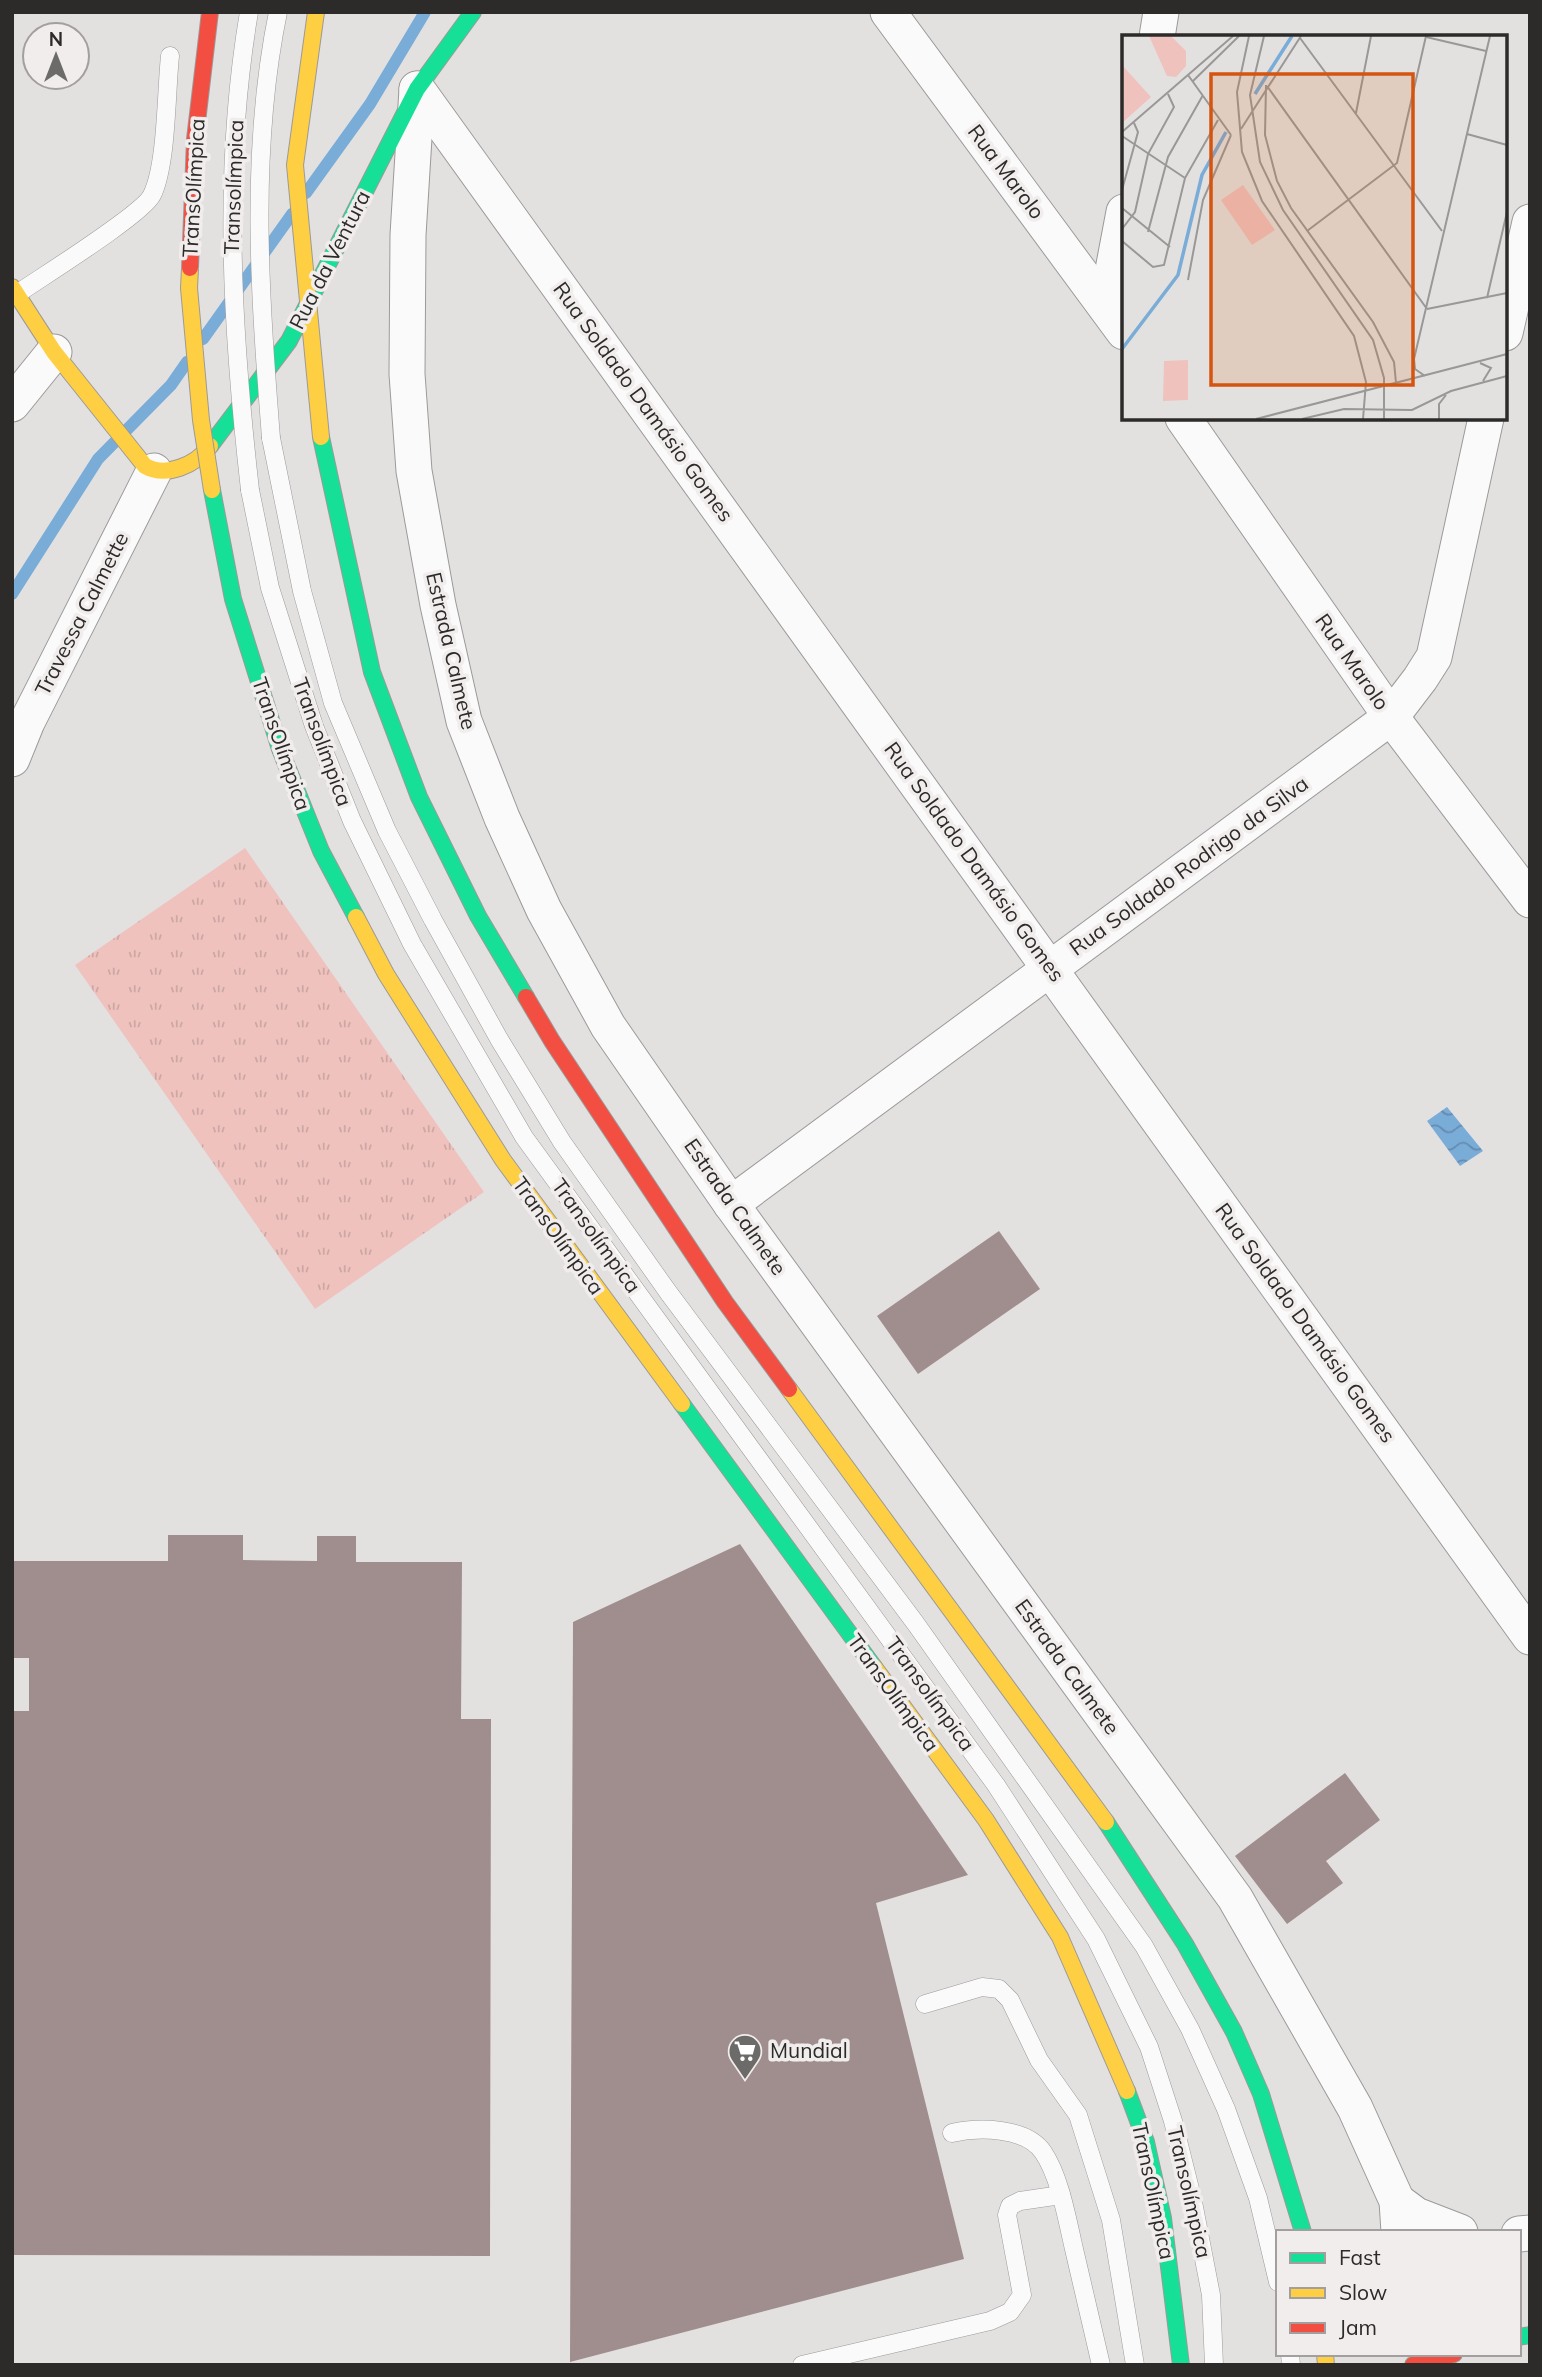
<svg xmlns="http://www.w3.org/2000/svg" width="1542" height="2377" font-family="Mulish,sans-serif">
<style>
.grass{fill:url(#grass-tufts)}
.water{fill:url(#water-waves)}
.lines{fill:none;stroke-linecap:round;stroke-linejoin:round}
.stream{stroke:#7aacd8;stroke-width:12}
.building{fill:#9f8e8d}
.lane-casing{stroke:#9c9a99;stroke-width:19}
.street-casing{stroke:#9c9a99;stroke-width:37}
.fast-casing{stroke:#9c9a99;stroke-width:18}
.slow-casing{stroke:#9c9a99;stroke-width:18}
.jam-casing{stroke:#9c9a99;stroke-width:18}
.lane{stroke:#fbfafa;stroke-width:18}
.street{stroke:#fbfafa;stroke-width:35}
.fast{stroke:#16e098;stroke-width:16}
.slow{stroke:#ffcf43;stroke-width:16}
.jam{stroke:#f24e42;stroke-width:16}
.lane-bridge-casing{stroke:#9c9a99;stroke-width:19;stroke-linecap:butt}
.slow-bridge-casing{stroke:#9c9a99;stroke-width:18;stroke-linecap:butt}
.jam-bridge-casing{stroke:#9c9a99;stroke-width:18;stroke-linecap:butt}
.lane-bridge{stroke:#fbfafa;stroke-width:18}
.slow-bridge{stroke:#ffcf43;stroke-width:16}
.jam-bridge{stroke:#f24e42;stroke-width:16}
.labels{text-anchor:middle;stroke-width:7;stroke-linejoin:round;paint-order:stroke}
.street-label{font-size:21px;fill:#2c2b2a;stroke:#f1edec}
.poi-label{font-size:21px;fill:#2c2b2a;stroke:#f1edec;text-anchor:start}
.inset-river{fill:none;stroke:#7aacd8;stroke-width:3.5}
.inset-road{fill:none;stroke:#9a9897;stroke-width:2}
.view{fill:#d5540f;fill-opacity:0.15;stroke:#d5540f;stroke-width:3.5}
.inset-edge{fill:none;stroke:#2c2b2a;stroke-width:3.5}
</style>
<defs>
<pattern id="grass-tufts" width="24" height="20" patternUnits="userSpaceOnUse" patternTransform="scale(1.75)"><rect width="24" height="20" fill="#efc2be"/><path d="M3 7l-1-3M5 7V3M7 7l1-3M15 17l-1-3M17 17v-4M19 17l1-3" fill="none" stroke="#cda7a3"/></pattern>
<pattern id="water-waves" width="16" height="10" patternUnits="userSpaceOnUse" patternTransform="scale(1.75)"><rect width="16" height="10" fill="#7aacd8"/><path d="M0 5q4-4 8 0t8 0" fill="none" stroke="#648caf"/></pattern>
</defs>
<rect width="100%" height="100%" fill="#e3e1e0"/>
<path class="grass" d="M245,848l239,344 -169,117 -240,-344z"/>
<path class="water" d="M1447,1107l36,44 -23,15 -33,-45z"/>
<g class="lines">
<g class="stream">
<path d="M306,193l64,-89 55,-92"/>
<path d="M203,339l89,-125"/>
<path d="M12,594l86,-135 73,-74 16,-23"/>
</g>
</g>
<g class="building">
<path d="M999,1231l41,58 -122,85 -41,-58z"/>
<path d="M168,1535h75v25l74,1v-25h39v26h106l-1,157h30l-1,537 -478,-1v-544h17v-53h-17v-97h156z"/>
<path d="M740,1544l228,331 -92,28 88,356 -394,103 3,-740z"/>
<path d="M1345,1773l35,47 -54,41 17,22 -56,41 -52,-68z"/>
</g>
<g class="lines">
<defs>
<g id="lane">
<path d="M17,294c23,-16 126,-80 135,-99 15,-31 14,-102 18,-139"/>
<path d="M271,438l31,153 31,112 54,128 46,89 66,119 63,103 106,150 248,332 228,322 46,83 36,80 32,89 20,84"/>
<path d="M250,490l20,98 44,138 38,95 60,123 112,193 472,648 100,154 53,108 24,74 19,76 19,98 3,70"/>
<path d="M925,2004l57,-17 17,2 11,11 29,60 39,55 33,105 24,145"/>
<path d="M952,2133c26,-6 74,-6 91,19 17,25 24,67 31,97 9,39 18,77 27,116"/>
<path d="M1290,2354l1,11"/>
<path d="M802,2365l188,-44 20,-9 12,-17 -15,-80 3,-9 10,-5 41,-6"/>
</g>
<g id="street">
<path d="M888,12l236,320"/>
<path d="M1157,37l4,-25"/>
<path d="M417,89l-9,146 -1,139 7,97 24,134 26,116 38,97 42,92 64,116 123,178 504,694 120,210 42,93 2,31"/>
<path d="M417,89l1113,1548"/>
<path d="M1106,307l18,-95"/>
<path d="M1505,333l25,-111"/>
<path d="M12,404l42,-52"/>
<path d="M1183,418l208,299 139,183"/>
<path d="M12,759l15,-37 127,-251"/>
<path d="M731,1204l660,-487 29,-38 14,-22 52,-239"/>
<path d="M1397,2201l19,14 44,17"/>
<path d="M1519,2234l11,-1"/>
</g>
<g id="fast">
<path d="M321,437l51,235 47,125 59,119 48,81"/>
<path d="M210,446l79,-105 128,-252 56,-77"/>
<path d="M212,490l21,109 47,150 41,102 35,66"/>
<path d="M682,1404l192,263"/>
<path d="M1106,1822l79,122 49,88 27,62 42,138"/>
<path d="M1127,2091l19,51 17,76 18,147"/>
<path d="M1519,2337l11,-2"/>
</g>
<g id="slow">
<path d="M12,287l42,65 91,114c21,12 51,-1 65,-20"/>
<path d="M356,917l30,57 117,186 179,244"/>
<path d="M789,1389l317,433"/>
<path d="M874,1667l112,153 74,117 67,154"/>
<path d="M1325,2354l1,11"/>
</g>
<g id="jam">
<path d="M526,997l26,44 173,261 64,87"/>
<path d="M1413,2365l41,-11"/>
</g>
</defs>
<use href="#lane" class="lane-casing"/>
<use href="#street" class="street-casing"/>
<use href="#fast" class="fast-casing"/>
<use href="#slow" class="slow-casing"/>
<use href="#jam" class="jam-casing"/>
<use href="#lane" class="lane"/>
<use href="#street" class="street"/>
<use href="#fast" class="fast"/>
<use href="#slow" class="slow"/>
<use href="#jam" class="jam"/>
<defs>
<g id="lane-bridge">
<path d="M249,12c-27,159 -17,319 1,478"/>
<path d="M271,438c-11,-141 -22,-285 7,-426"/>
</g>
<g id="slow-bridge">
<path d="M316,12l-21,153 26,272"/>
<path d="M190,268l-1,20 12,132 11,70"/>
</g>
<path id="jam-bridge" d="M190,268l5,-129 15,-127"/>
</defs>
<use href="#lane-bridge" class="lane-bridge-casing"/>
<use href="#slow-bridge" class="slow-bridge-casing"/>
<use href="#jam-bridge" class="jam-bridge-casing"/>
<use href="#lane-bridge" class="lane-bridge"/>
<use href="#slow-bridge" class="slow-bridge"/>
<use href="#jam-bridge" class="jam-bridge"/>
</g>
<defs>
<symbol id="supermarket-pin" viewBox="-11 -11 22 30"><path d="M0 17L-7.5 6A9.5 9.5 0 1 1 7.5 6Z" fill="#6c6b6a" stroke="#f1edec"/><path d="M-6-5.5h2.5l.6 2H6L4.5 2H-2.5L-4.4-4H-6ZM-1.5 3.2a1.3 1.3 0 1 0 .1 0ZM3 3.2a1.3 1.3 0 1 0 .1 0Z" fill="#fff"/></symbol>
</defs>
<g fill-rule="evenodd">
<use href="#supermarket-pin" x="726" y="2032" width="38" height="52"/>
</g>
<g class="labels">
<g class="street-label">
<text transform="translate(1006 172) rotate(53)" y="7">Rua Marolo</text>
<text transform="translate(234 187) rotate(-88)" y="7">Transolímpica</text>
<text transform="translate(194 188) rotate(-87)" y="7">TransOlímpica</text>
<text transform="translate(330 260) rotate(-63)" y="7">Rua da Ventura</text>
<text transform="translate(643 402) rotate(54)" y="7">Rua Soldado Damásio Gomes</text>
<text transform="translate(82 614) rotate(-63)" y="7">Travessa Calmette</text>
<text transform="translate(451 651) rotate(77)" y="7">Estrada Calmete</text>
<text transform="translate(1352 662) rotate(55)" y="7">Rua Marolo</text>
<text transform="translate(322 742) rotate(70)" y="7">Transolímpica</text>
<text transform="translate(281 744) rotate(71)" y="7">TransOlímpica</text>
<text transform="translate(974 862) rotate(54)" y="7">Rua Soldado Damásio Gomes</text>
<text transform="translate(1189 866) rotate(-36)" y="7">Rua Soldado Rodrigo da Silva</text>
<text transform="translate(735 1207) rotate(55)" y="7">Estrada Calmete</text>
<text transform="translate(558 1236) rotate(54)" y="7">TransOlímpica</text>
<text transform="translate(596 1236) rotate(54)" y="7">Transolímpica</text>
<text transform="translate(1305 1323) rotate(54)" y="7">Rua Soldado Damásio Gomes</text>
<text transform="translate(1067 1667) rotate(54)" y="7">Estrada Calmete</text>
<text transform="translate(893 1693) rotate(54)" y="7">TransOlímpica</text>
<text transform="translate(930 1694) rotate(54)" y="7">Transolímpica</text>
<text transform="translate(1153 2191) rotate(78)" y="7">TransOlímpica</text>
<text transform="translate(1189 2192) rotate(77)" y="7">Transolímpica</text>
</g>
<g class="poi-label">
<text x="770" y="2058">Mundial</text>
</g>
</g>
<g transform="translate(1122 35)">
<rect width="385" height="385" fill="#e3e1e0"/>
<path d="M121,150l32,45 -23,15 -31,-45z" fill="#efc2be"/>
<path d="M27,1h22l15,15v15l-10,11 -9,-1z" fill="#efc2be"/>
<path d="M0,30l29,32 -29,26zM66,325v40l-25,1 1,-40z" fill="#efc2be"/>
<path class="inset-river" d="M133,59l37,-58M0,314l56,-74 24,-100 24,-43"/>
<path class="inset-road" d="M127,1l-12,56 5,60 20,49 92,135 12,46 -3,37M142,1l-14,59 10,67 23,48 90,130 11,38v41M304,2l60,14M178,3l142,193M66,40l43,60M71,46l46,-45M144,50l-1,50 12,46 14,27 82,114 21,40 2,21M145,51l160,223M234,78l15,-77M119,94l60,-93M0,97l111,-96M345,99l40,11M0,101l63,42M0,155l16,-58 -4,-9M0,173l48,39M0,194l13,-17 13,-58 26,-47 -6,-13M185,196l90,-68 29,-127M26,197l20,-75 35,-62M0,206l31,26 11,-2 21,-87 33,-58M66,245l15,-80 28,-65M365,263l20,-86M305,274l80,-16M358,328l11,5 -8,13M303,341l-10,-7 -1,-10 76,-323M134,384l251,-65M180,384l42,-10 68,1 39,-19 56,-15M317,384v-15l7,-9"/>
<path class="view" d="M89,39h202v311h-202z"/>
<rect width="385" height="385" class="inset-edge"/>
</g>
<rect width="1542" height="2377" fill="none" stroke="#2c2b2a" stroke-width="28"/>
<rect x="1276" y="2230" width="245" height="126" fill="#f1edec" stroke="#a29f9e" stroke-width="2"/>
<rect x="1290" y="2253" width="35" height="10" fill="#16e098" stroke="#a29f9e" stroke-width="2"/>
<text x="1339" y="2265" font-size="21" fill="#2c2b2a">Fast</text>
<rect x="1290" y="2288" width="35" height="10" fill="#ffcf43" stroke="#a29f9e" stroke-width="2"/>
<text x="1339" y="2300" font-size="21" fill="#2c2b2a">Slow</text>
<rect x="1290" y="2323" width="35" height="10" fill="#f24e42" stroke="#a29f9e" stroke-width="2"/>
<text x="1339" y="2335" font-size="21" fill="#2c2b2a">Jam</text>
<g transform="translate(56 56)"><circle r="33" fill="#f1edec" stroke="#a29f9e" stroke-width="2"/>
<path d="M0-5L12 26L0 18L-12 26Z" fill="#6c6b6a"/>
<text y="-10" font-size="19" font-weight="bold" text-anchor="middle" fill="#2c2b2a">N</text>
</g>
</svg>
